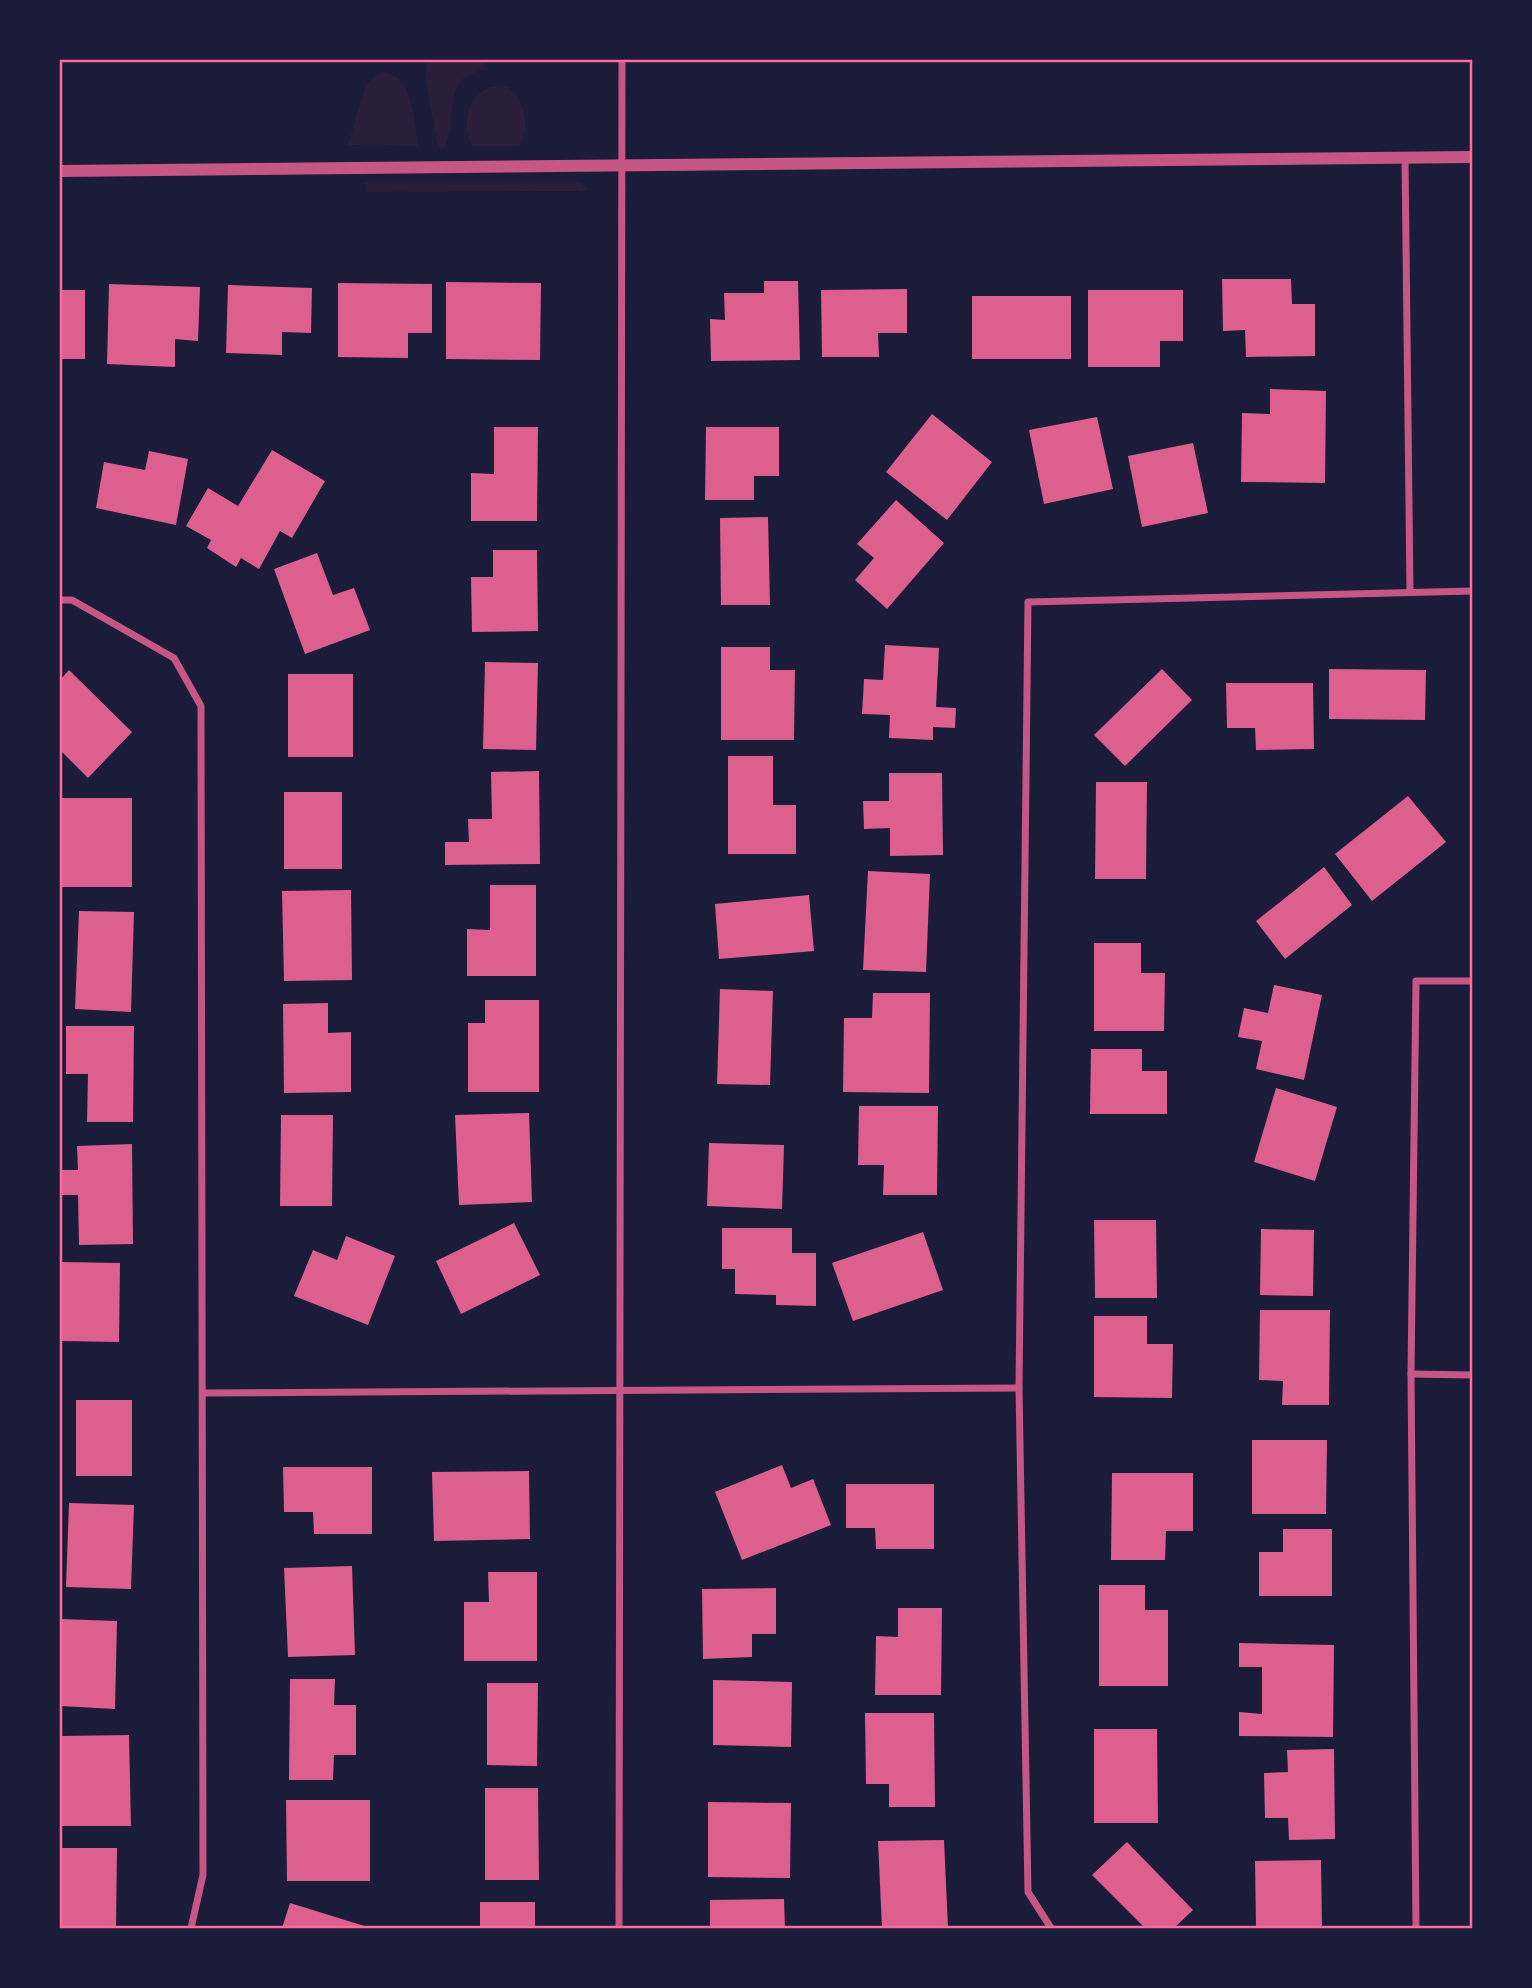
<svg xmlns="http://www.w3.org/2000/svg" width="1532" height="1988" font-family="Poppins,sans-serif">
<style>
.green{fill:#2a1e3b}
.building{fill:#dd5f8e}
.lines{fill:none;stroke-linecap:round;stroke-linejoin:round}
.minor{stroke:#c65784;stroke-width:7}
.tertiary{stroke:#c65784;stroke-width:12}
.neatline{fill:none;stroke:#ff6b9d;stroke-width:2.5}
</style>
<rect width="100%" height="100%" fill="#1b1b3a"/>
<g class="green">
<path d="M427,60h57v10c-46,9 -24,48 -39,77h-6l-2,-5 -12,-67z"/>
<path d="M381,72c32,1 34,49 37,74l-70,-1 18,-61z"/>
<path d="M491,87h16c18,10 24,43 12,59h-47c-11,-22 -5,-51 19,-59z"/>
<path d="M364,183h215l10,6 -6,2 -218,1 1,-7z"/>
</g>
<g class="building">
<path d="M1222,279h69l1,25h23v52l-69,1 -1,-27 -22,1z"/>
<path d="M764,281h34l2,79 -89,1 -1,-42 15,1 -1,-27h40z"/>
<path d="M446,282l95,1 -1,77 -94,-1z"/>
<path d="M338,283l94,1v49h-24v25l-70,-1z"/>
<path d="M109,284l91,3 -2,54 -23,-2v28l-68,-3z"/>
<path d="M228,285l84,3 -1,45 -29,-1v23l-56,-2z"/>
<path d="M907,289v44h-29l1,24h-57l-1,-67z"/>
<rect x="60" y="290" width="25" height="69"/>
<path d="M1088,290h95v51h-23v26h-72z"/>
<rect x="972" y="296" width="99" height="63"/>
<path d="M1270,389l56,2 -1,92 -84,-1 1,-69 28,1z"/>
<path d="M932,414l60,48 -45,58 -61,-48z"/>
<path d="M1097,417l16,72 -69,15 -15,-74z"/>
<path d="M494,427h44l-1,94h-66v-48l23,1z"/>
<path d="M706,427h73v49h-25v24h-49z"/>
<path d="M1193,443l15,70 -66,14 -14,-71z"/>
<path d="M272,450l53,31 -33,57 -12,-7 -21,38 -18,-11 -5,9 -29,-19 4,-8 -25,-14 22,-38 30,18z"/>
<path d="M149,451l39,8 -12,66 -80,-17 8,-46 41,8z"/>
<path d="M896,500l48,43 -57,66 -32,-29 19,-22 -17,-14z"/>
<path d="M768,517l2,88h-49l-1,-87z"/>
<path d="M493,550h44l1,81 -66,1 -1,-55h22z"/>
<path d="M317,553l16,42 21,-7 16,42 -65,24 -31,-85z"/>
<path d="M885,645l54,3 -3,59 20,1 -1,20 -22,-1v13l-44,-2 1,-23 -28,-1 2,-35 19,1z"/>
<path d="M721,647h49v23h25l-1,70h-73z"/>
<path d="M485,662l53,1 -2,87 -53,-1z"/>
<path d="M1162,669l30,31 -67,66 -31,-31z"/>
<path d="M1329,669l97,1 -1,50 -96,-1z"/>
<path d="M69,670l63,62 -44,46 -28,-28v-70z"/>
<rect x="288" y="674" width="65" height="83"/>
<path d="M1226,683h87l1,66 -58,1 -1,-22h-28z"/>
<path d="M728,756h45v49h23v49h-68z"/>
<path d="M539,771l1,93 -95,1v-23h24l-1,-23h24l-1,-47z"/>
<path d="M889,773h53l1,82 -53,1v-28l-26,1 -1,-28h26z"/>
<path d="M1096,782h51l-1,97h-51z"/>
<rect x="284" y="792" width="58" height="77"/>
<path d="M1408,796l38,46 -74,59 -37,-47z"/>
<rect x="60" y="798" width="72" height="89"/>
<path d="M1324,867l28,38 -67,54 -29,-38z"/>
<path d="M868,871l62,3 -4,98 -63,-2z"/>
<path d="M490,885h46v91h-69v-47l23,1z"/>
<path d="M351,890l1,90 -68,1 -2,-90z"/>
<path d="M809,895l5,56 -95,8 -4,-55z"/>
<path d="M79,911l55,1 -3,100 -56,-3z"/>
<path d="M1094,943h47v30h24l-1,58h-70z"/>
<path d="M1274,985l48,10 -18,85 -48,-11 6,-28 -24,-4 6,-29 24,5z"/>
<path d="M720,989l53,2 -3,94 -53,-1z"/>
<path d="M873,993h57l-1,100 -86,-1 1,-74h28z"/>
<path d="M485,1000h54v92h-71v-69h17z"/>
<path d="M328,1003v30l23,-1v60l-67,1 -1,-89z"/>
<path d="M66,1026h68l-1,96h-46l1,-48h-22z"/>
<path d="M1091,1049h51v22h25v43h-77z"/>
<path d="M1276,1088l61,19 -22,74 -61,-19z"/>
<path d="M859,1106h79l-1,89h-54l1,-30h-26z"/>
<path d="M529,1113l3,89 -73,3 -4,-90z"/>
<path d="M281,1115h52l-1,91h-52z"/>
<path d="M709,1143l75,2 -2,64 -75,-3z"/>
<path d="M132,1144l1,100 -54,1 -1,-50h-18v-25h18l-1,-24z"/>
<path d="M1094,1220h62l1,78h-62z"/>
<path d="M514,1223l26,52 -79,39 -25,-53z"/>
<path d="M722,1228h70v25h24v53l-40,-1v-10l-41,-1v-25h-13z"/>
<path d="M1261,1229l53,1 -1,66 -53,-1z"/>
<path d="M923,1232l20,58 -90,31 -21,-58z"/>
<path d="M346,1236l49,20 -27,69 -74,-29 19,-46 24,10z"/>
<path d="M62,1262l58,1 -1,79 -58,-1z"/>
<path d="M1260,1310h70l-1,95h-47l1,-24 -24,-1z"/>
<path d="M1094,1316h53v28h26l-1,54 -78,-1z"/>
<rect x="76" y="1400" width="56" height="76"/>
<path d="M1252,1440h75l-1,74h-74z"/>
<path d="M782,1465l9,23 22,-9 18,46 -89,35 -27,-68z"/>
<path d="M283,1467h89v67h-58l-1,-22h-29z"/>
<path d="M529,1471l1,68 -96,2 -2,-69z"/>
<path d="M1112,1473h81v58h-27l-1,29h-54z"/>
<path d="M846,1484h88v65h-58l-1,-21h-29z"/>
<path d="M69,1503l65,2 -3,84 -65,-2z"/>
<path d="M1283,1529h49v67h-73v-44h24z"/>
<path d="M352,1566l3,89 -67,2 -4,-89z"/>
<path d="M488,1572h49v89h-73v-59h25z"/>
<path d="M1099,1585h46v25h23v76h-69z"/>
<path d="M776,1588v46h-24v23l-49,2 -1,-70z"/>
<path d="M898,1608h44l-1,87h-66l1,-59 22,1z"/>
<path d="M60,1619l57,2 -2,88 -55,-3z"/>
<path d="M1239,1643l95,2 -1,92 -94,-1v-24l23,2v-47h-23z"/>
<path d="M290,1679h45l-1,26h22v50h-22l-1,25h-44z"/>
<path d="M713,1680l79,2 -1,65 -78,-2z"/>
<path d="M487,1683h51l-1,83 -50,-1z"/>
<path d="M865,1713h69l1,94h-46v-23h-23z"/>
<path d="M1094,1729h63l1,94h-64z"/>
<path d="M129,1735l2,91h-69l-2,-90z"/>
<path d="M1334,1749l1,90 -46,1 -1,-22h-23l-1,-45 24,-1 -1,-22z"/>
<path d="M485,1788h53l1,92h-54z"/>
<path d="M286,1800h84v81h-83z"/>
<path d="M708,1802l83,1 -1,75 -82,-1z"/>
<path d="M944,1840l4,88h-66l-4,-87z"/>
<path d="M1127,1842l66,68 -19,18h-29l-53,-53z"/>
<path d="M60,1848h57l-1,80h-56z"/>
<path d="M1321,1860l1,68h-66l-1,-67z"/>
<path d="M784,1899l1,29h-75v-28z"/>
<rect x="480" y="1902" width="55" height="26"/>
<path d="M290,1903l81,25h-89z"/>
</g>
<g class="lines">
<g class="minor">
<path d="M1405,157l5,435"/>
<path d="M60,600h12l102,58 27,48 2,1169 -12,53"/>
<path d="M1411,1374l61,1"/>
<path d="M203,1393l816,-5"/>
<path d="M619,1928l3,-1868"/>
<path d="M1051,1928l-23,-36 -9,-504 9,-786 444,-11"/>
<path d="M1416,1928l-5,-554 5,-393h56"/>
</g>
<path class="tertiary" d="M60,171l1412,-14"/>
</g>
<rect width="1532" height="1988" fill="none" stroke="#1b1b3a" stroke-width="122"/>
<rect x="61" y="61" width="1410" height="1866" class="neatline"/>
</svg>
